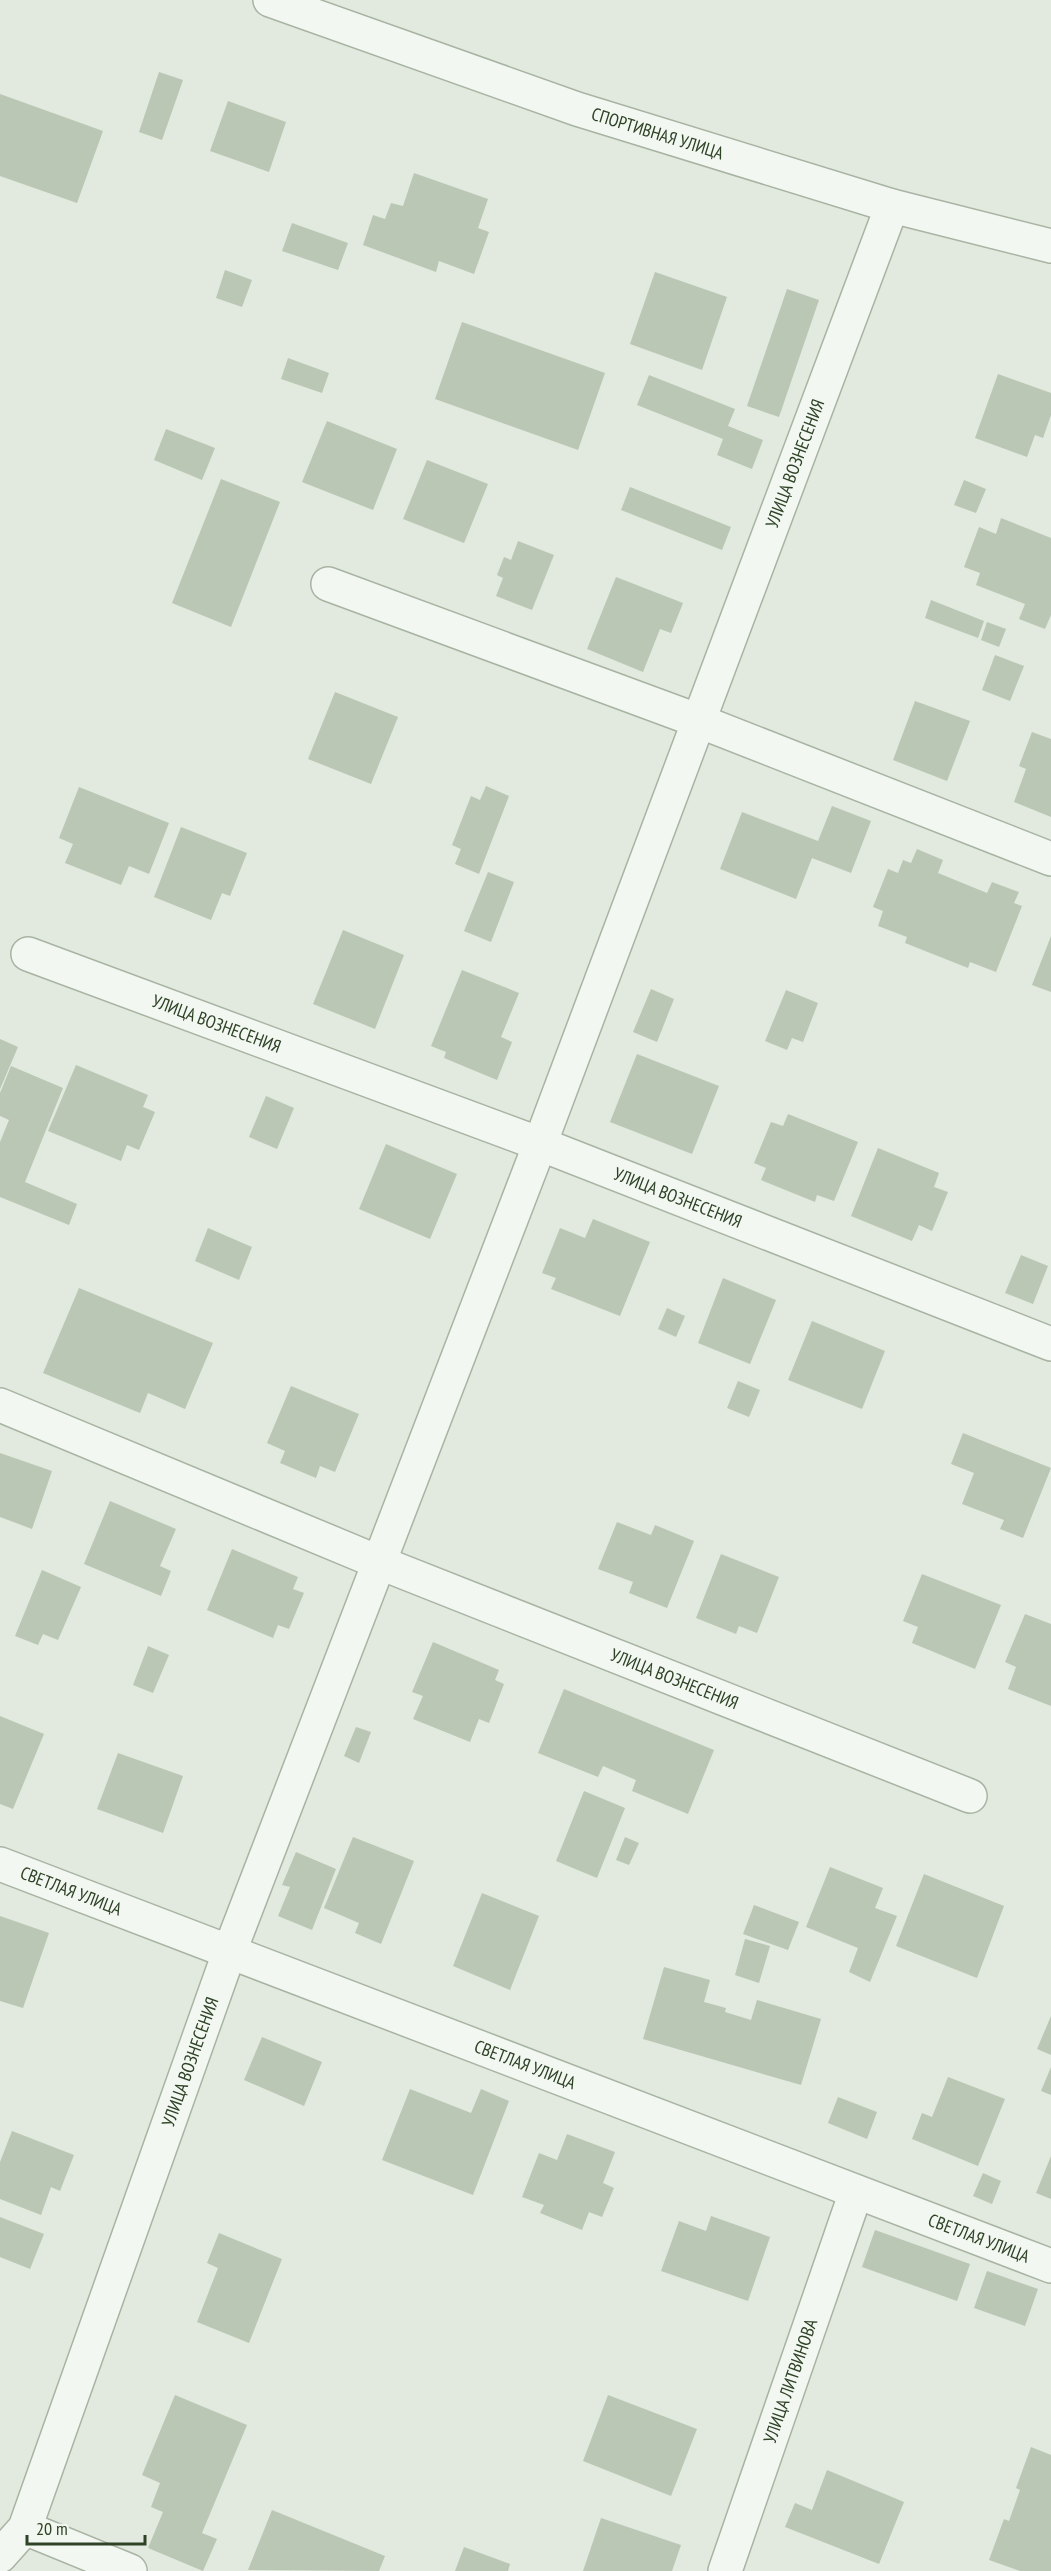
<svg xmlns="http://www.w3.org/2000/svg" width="1051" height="2571" font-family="'PT Sans Narrow',sans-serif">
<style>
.building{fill:#bac7b5}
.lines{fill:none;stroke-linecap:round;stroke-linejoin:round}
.minor-casing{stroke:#a8b4a3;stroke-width:36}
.minor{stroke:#f3f7f2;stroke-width:33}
.labels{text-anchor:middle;stroke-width:5;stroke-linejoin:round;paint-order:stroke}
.street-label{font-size:18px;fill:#2e4226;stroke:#f1f7ee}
</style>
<rect width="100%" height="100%" fill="#e2e9de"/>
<g class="building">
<path d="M159,72l24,8 -21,60 -23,-8z"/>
<path d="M0,94l103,37 -26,72 -77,-27z"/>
<path d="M228,101l58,21 -17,50 -59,-21z"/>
<path d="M414,173l74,26 -10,29 11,4 -15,42 -35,-13 -3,11 -73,-27 10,-30 12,4 6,-16 12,3z"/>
<path d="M292,223l56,20 -10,27 -56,-19z"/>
<path d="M225,270l27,10 -10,27 -26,-9z"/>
<path d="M655,272l72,25 -25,73 -72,-26z"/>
<path d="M787,289l32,11 -40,117 -32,-11z"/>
<path d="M462,322l143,51 -27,77 -143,-51z"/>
<path d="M288,358l41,15 -7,20 -41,-14z"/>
<path d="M998,374l53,19v22l-8,23 -8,-3 -8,22 -52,-19z"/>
<path d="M649,375l86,34 -7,17 35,14 -11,29 -35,-14 6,-16 -86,-34z"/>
<path d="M327,421l70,28 -24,61 -71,-28z"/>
<path d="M166,429l49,19 -13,32 -48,-20z"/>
<path d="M427,460l61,24 -24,59 -61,-24z"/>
<path d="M221,479l59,23 -49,125 -59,-24z"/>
<path d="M964,480l22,9 -10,24 -22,-8z"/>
<path d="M630,487l101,40 -9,23 -101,-40z"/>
<path d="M1001,518l50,20v77l-6,14 -26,-10 6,-15 -49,-19 4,-12 -16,-6 15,-40 17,7z"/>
<path d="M518,541l36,14 -22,55 -36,-14 7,-18 -6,-3 7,-18 7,3z"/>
<path d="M616,577l67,26 -12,30 -11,-4 -17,43 -56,-23z"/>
<path d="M931,600l53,21 -6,17 -53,-20z"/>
<path d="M987,622l19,7 -7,18 -18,-7z"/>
<path d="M995,655l29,11 -14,35 -28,-11z"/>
<path d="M335,692l63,25 -27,67 -63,-25z"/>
<path d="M915,701l55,20 -23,60 -54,-21z"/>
<path d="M1032,732l19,7v78l-37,-15 12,-33 -7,-3z"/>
<path d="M486,786l23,10 -30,78 -24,-10 6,-15 -9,-4 19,-49 9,4z"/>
<path d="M79,787l90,36 -20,51 -20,-8 -8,19 -56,-22 8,-19 -14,-6z"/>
<path d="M832,806l39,15 -20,52 -39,-15 -16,41 -76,-30 22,-57 76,29z"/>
<path d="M181,827l66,26 -17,43 -8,-3 -11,27 -57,-23z"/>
<path d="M917,849l26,11 -5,13 49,20 5,-11 27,10 -5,11 8,3 -26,66 -26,-10 -2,6 -63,-25 2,-6 -29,-11 5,-15 -10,-4 15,-38 10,4 5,-13 8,3z"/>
<path d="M488,872l26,10 -23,60 -27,-11z"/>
<path d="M343,930l61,25 -29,74 -62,-25z"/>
<path d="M1051,936v56l-19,-7z"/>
<path d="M462,970l57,23 -18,44 11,5 -15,38 -53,-22 2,-6 -15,-6z"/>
<path d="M651,989l23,10 -17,43 -24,-10z"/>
<path d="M786,990l32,13 -15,39 -11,-4 -5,12 -22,-9z"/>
<path d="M0,1039l18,8 -18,42z"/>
<path d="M637,1054l82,32 -27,68 -82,-32z"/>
<path d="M76,1065l72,30 -5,12 12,5 -16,38 -12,-5 -6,16 -73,-30z"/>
<path d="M11,1066l52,22 -38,94 52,22 -8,21 -69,-28v-55l9,-22 -9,-4v-23z"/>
<path d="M266,1096l28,12 -17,41 -28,-12z"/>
<path d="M788,1114l70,28 -24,59 -17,-6 -2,7 -54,-22 5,-12 -12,-5 17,-41 12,4z"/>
<path d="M386,1144l71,30 -27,65 -71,-30z"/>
<path d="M878,1148l61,25 -5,14 14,5 -16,39 -13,-6 -7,16 -61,-25z"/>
<path d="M593,1219l57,23 -30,74 -69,-27 5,-11 -14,-5 18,-45 25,10z"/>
<path d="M208,1228l44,19 -13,33 -44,-19z"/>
<path d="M1021,1255l27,11 -15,38 -28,-11z"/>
<path d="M723,1278l53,22 -26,64 -52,-21z"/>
<path d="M79,1288l134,55 -28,66 -37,-16 -8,20 -97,-40z"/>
<path d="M667,1308l18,8 -9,21 -18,-8z"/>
<path d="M812,1321l73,30 -23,58 -74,-29z"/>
<path d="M738,1381l22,9 -11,27 -22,-9z"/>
<path d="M291,1386l68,28 -24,58 -15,-6 -4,12 -36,-15 5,-12 -18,-8z"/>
<path d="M963,1433l88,35 -28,70 -23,-9 4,-9 -42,-16 12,-31 -23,-9z"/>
<path d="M0,1453l52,18 -20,58 -32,-12z"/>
<path d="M110,1501l66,28 -16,37 11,5 -10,25 -77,-32z"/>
<path d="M617,1522l34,13 4,-10 39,16 -27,67 -38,-15 4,-11 -35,-13z"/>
<path d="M232,1549l66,28 -5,12 11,4 -15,36 -11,-4 -5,13 -66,-28z"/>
<path d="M721,1554l58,23 -22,56 -18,-7 -3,8 -40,-16z"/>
<path d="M42,1570l39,17 -23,53 -15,-6 -5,11 -23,-9z"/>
<path d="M922,1574l79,31 -26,64 -63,-26 6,-16 -15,-6z"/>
<path d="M1025,1614l26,10v82l-43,-17 8,-22 -11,-5z"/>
<path d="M433,1642l66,28 -4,10 9,4 -15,39 -10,-4 -9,23 -57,-23 10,-23 -11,-4z"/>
<path d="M148,1646l21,9 -16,38 -20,-8z"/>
<path d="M564,1689l150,61 -26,64 -56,-23 4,-11 -33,-14 -5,11 -60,-24z"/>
<path d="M0,1716l44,18 -31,75 -13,-5z"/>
<path d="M356,1727l15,5 -12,31 -15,-7z"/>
<path d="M118,1753l65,23 -20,57 -66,-24z"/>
<path d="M584,1791l41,17 -28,70 -41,-17z"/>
<path d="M353,1837l61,24 -33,83 -26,-11 4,-10 -35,-15z"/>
<path d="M625,1837l14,6 -10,22 -13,-5z"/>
<path d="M296,1852l40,17 -24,61 -34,-14 12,-29 -8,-2z"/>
<path d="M830,1867l53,21 -8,20 22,8 -27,66 -21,-10 9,-24 -52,-21z"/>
<path d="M924,1874l80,32 -27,72 -81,-32z"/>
<path d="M482,1893l57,23 -29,74 -57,-24z"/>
<path d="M754,1905l45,17 -11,28 -45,-16z"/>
<path d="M0,1916l49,17 -26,75 -23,-7z"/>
<path d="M745,1939l25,7 -11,37 -24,-8z"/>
<path d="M664,1967l46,13 -6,22 22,6 -1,4 26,8 6,-20 64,19 -20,66 -158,-46z"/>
<path d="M1051,2016v39l-14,-6z"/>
<path d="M262,2037l60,25 -18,44 -60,-26z"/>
<path d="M1051,2067v28l-10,-4z"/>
<path d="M948,2077l57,22 -27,67 -66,-27 10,-26 10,4z"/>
<path d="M410,2089l61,24 10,-24 28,12 -36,94 -91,-35z"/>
<path d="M838,2097l39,15 -10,27 -39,-16z"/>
<path d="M12,2131l62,24 -14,36 -9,-4 -10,28 -41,-16v-37z"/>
<path d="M567,2134l48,18 -12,31 11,5 -12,29 -13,-5 -7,18 -42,-17 4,-8 -22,-8 17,-44 18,7z"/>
<path d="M1051,2156v43l-15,-6z"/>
<path d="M983,2173l18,8 -9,23 -19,-8z"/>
<path d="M711,2216l59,21 -22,64 -87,-30 18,-50 27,10z"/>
<path d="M0,2217l44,17 -14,35 -30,-12z"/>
<path d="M875,2230l95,34 -13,37 -95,-34z"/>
<path d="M219,2233l63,26 -33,84 -52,-21 21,-54 -11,-5z"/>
<path d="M987,2271l51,18 -13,37 -51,-18z"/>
<path d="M175,2395l72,30 -45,108 15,6 -14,32 -55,-23 15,-36 -12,-5 9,-24 -18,-8z"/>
<path d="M608,2395l89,34 -26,67 -88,-35z"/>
<path d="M1031,2447l20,8v116h-31l-31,-11 15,-41 5,2 11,-31 -4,-2z"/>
<path d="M827,2470l77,32 -25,62 -94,-37 10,-24 17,7z"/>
<path d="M272,2510l113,46 -6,15 -131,-1z"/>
<path d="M601,2518l80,27 -9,26h-89z"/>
<path d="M464,2547l46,17 -2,7h-53z"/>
</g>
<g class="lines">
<defs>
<g id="minor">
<path id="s1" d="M270,0l307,109 315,97 159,40"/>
<path d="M328,584l371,137 352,138"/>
<path id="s2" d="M28,954l512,190 511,200"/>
<path id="s3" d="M0,1405l378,157 592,234"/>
<path id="s4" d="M0,1864l1051,402"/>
<path d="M25,2528l105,43"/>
<path id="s5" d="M0,2556l25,-28 204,-575 311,-809 352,-938"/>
<path id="s6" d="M725,2571l131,-379"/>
</g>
</defs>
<use href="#minor" class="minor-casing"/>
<use href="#minor" class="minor"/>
</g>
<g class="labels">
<g class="street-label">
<text dy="6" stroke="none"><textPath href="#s1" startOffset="410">СПОРТИВНАЯ УЛИЦА</textPath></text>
<text dy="6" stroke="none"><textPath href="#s5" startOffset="2241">УЛИЦА ВОЗНЕСЕНИЯ</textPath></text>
<text dy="6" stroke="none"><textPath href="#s2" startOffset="201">УЛИЦА ВОЗНЕСЕНИЯ</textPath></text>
<text dy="6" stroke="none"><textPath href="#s2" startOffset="694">УЛИЦА ВОЗНЕСЕНИЯ</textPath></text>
<text dy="6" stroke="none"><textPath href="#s3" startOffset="728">УЛИЦА ВОЗНЕСЕНИЯ</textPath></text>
<text dy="6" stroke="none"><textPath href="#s4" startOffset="76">СВЕТЛАЯ УЛИЦА</textPath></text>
<text dy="6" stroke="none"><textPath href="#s5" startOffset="532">УЛИЦА ВОЗНЕСЕНИЯ</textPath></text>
<text dy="6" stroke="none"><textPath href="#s4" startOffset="562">СВЕТЛАЯ УЛИЦА</textPath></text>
<text dy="6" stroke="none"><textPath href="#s4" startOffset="1048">СВЕТЛАЯ УЛИЦА</textPath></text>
<text dy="6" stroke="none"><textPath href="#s6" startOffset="201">УЛИЦА ЛИТВИНОВА</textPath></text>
</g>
</g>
<path d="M27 2535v9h118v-9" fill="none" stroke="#2e4226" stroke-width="3"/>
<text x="36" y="2535" font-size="18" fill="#2e4226" stroke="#f1f7ee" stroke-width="4.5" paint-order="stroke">20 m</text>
</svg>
